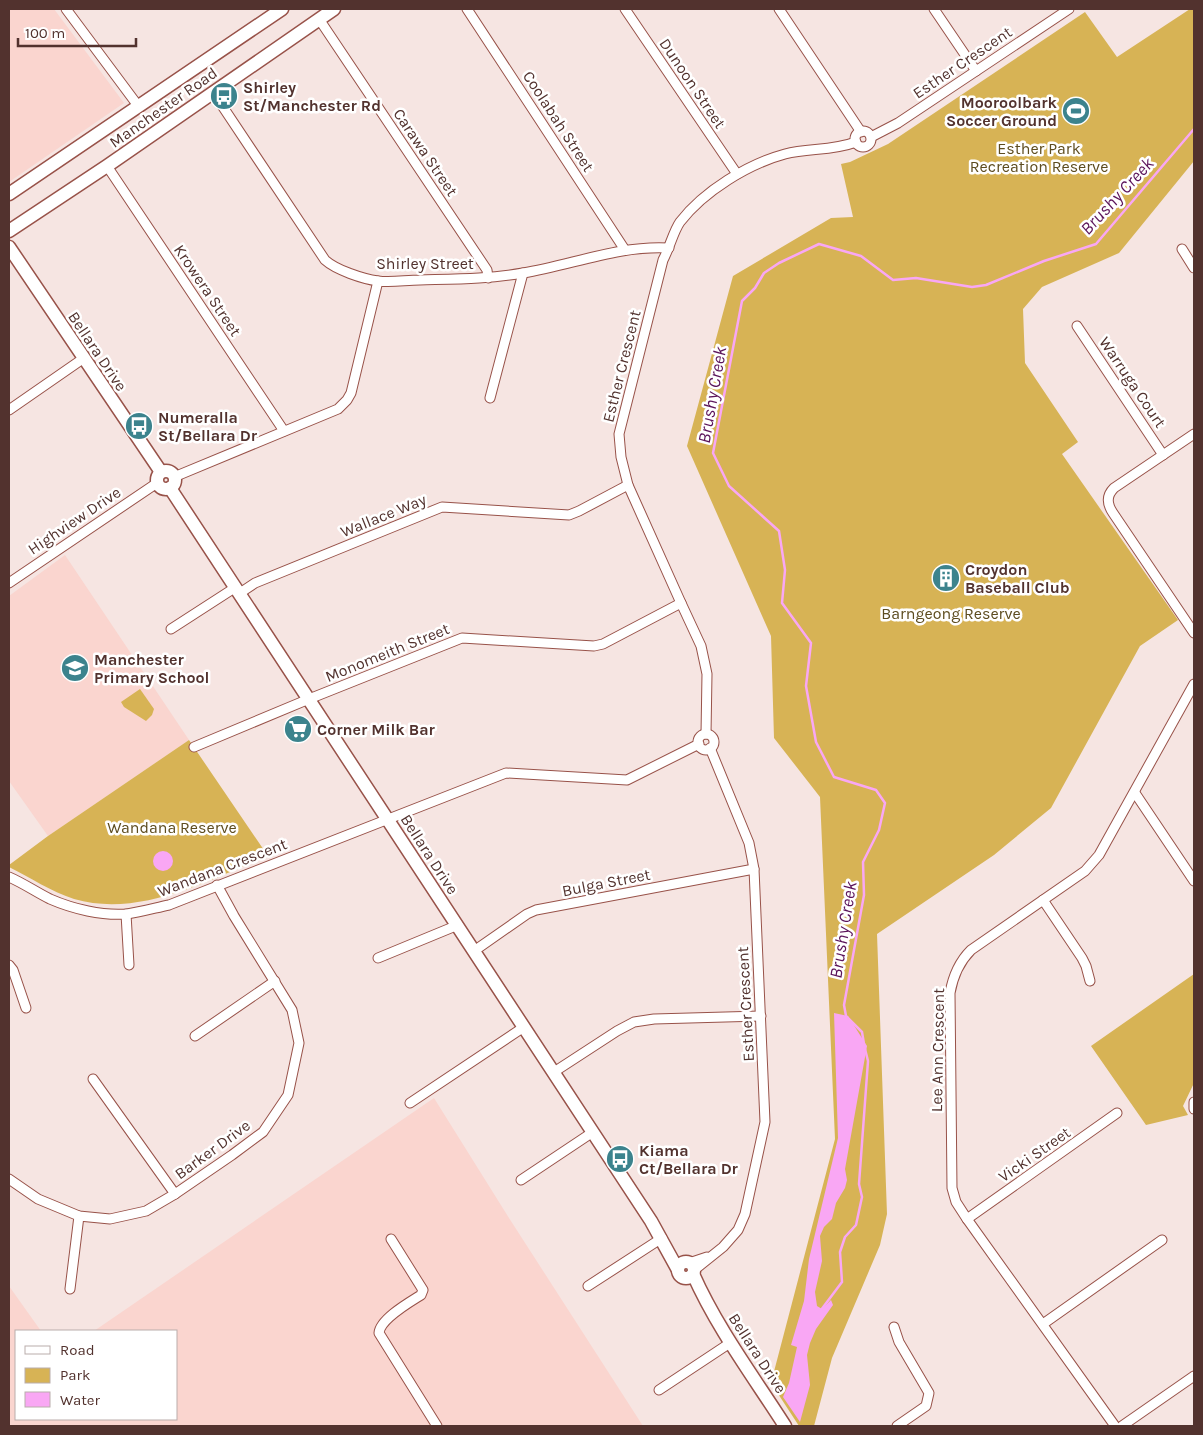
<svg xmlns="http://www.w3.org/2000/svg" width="1203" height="1435" font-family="Karla,sans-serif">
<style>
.built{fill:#fad5cf}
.green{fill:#d7b355}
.water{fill:#f9a7f4}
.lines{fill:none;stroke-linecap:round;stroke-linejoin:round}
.stream{stroke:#f9a7f4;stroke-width:2.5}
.street-casing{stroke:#985249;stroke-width:11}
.secondary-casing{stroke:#985249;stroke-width:15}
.street{stroke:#fff;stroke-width:9}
.secondary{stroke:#fff;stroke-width:12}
.labels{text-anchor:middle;stroke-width:5;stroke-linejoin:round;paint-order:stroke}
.street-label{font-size:16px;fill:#52322e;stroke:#fff}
.poi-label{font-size:16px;font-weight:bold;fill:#52322e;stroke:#fff;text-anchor:start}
.park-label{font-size:16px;fill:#5d4c1f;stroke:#fff}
.water-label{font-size:18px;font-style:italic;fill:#5b145a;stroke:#fff}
</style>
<rect width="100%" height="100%" fill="#f6e5e2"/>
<g class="built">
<path d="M9,9h45l70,94 -115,79z"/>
<path d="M65,555l124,185 -141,96 -39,-55v-185z"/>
<path d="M434,1098l75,120 134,208h-634v-140l32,45h-25v88h160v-88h-82z"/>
</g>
<g class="green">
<path d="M1190,9h4v152l-75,92 -77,34 -19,22 2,54 53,79 -16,12 116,166 -38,26 -89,162 -57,47 -117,79 10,280 -7,31 -48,113 -18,68h-15l-28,-43 64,-244 -15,-342 -46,-59 -3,-102 -84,-190 46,-170 98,-58 22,-1 -12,-53 9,-2 38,-18 197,-132 32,45z"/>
<path d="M140,689l14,20 -2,6 -6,6 -22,-14 -3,-5z"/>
<path d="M189,740l79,116c-60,24 -128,62 -194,43 -24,-8 -43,-21 -65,-32v-2l39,-29z"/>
<path d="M1194,974v109l-11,23 5,9 -42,10 -55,-79z"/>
</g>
<g class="water">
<circle cx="163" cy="861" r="10"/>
<path d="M834,1013l14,3 19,30 -22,123 2,11 -2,8 -9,15 -4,16 -8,8 -4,9 2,25 -7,31 2,14 5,3 9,-9 2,5 -17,24 -6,14 -3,12 3,30 -10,37 -17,-25 6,-14 8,-36 -6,-2 13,-44 5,-42 29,-121z"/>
</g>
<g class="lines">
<g class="stream">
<path d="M864,1044l-2,-12 -16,-16 -2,-11 20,-110 -1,-33 16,-32 6,-27 -9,-13 -42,-13 -18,-35 -10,-56 5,-43 -29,-40 3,-33 -6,-39 -50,-45 -16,-33 29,-152 13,-13 9,-15 15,-10 40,-19 42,12 32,24 23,-2 56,9 14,-2 58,-24 52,-17 98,-115"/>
<path d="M821,1310l21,-28 -2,-30 5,-15 11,-12 6,-28 -3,-13 9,-123 -3,-12"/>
</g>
<defs>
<g id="street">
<path d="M66,9l73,98"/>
<path d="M467,9l158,241"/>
<path d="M625,9l112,165"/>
<path d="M779,9l82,123"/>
<path d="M934,9l42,62"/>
<path d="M319,19l168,251 1,8"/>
<path d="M213,92l112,168c11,10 38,19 53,21 13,2 28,-1 42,-1 34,-1 69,-1 103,-7 49,-8 96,-28 146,-25"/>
<circle cx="863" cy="139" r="8"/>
<path d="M871,137l27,-14 171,-114"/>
<path d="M107,166l177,265"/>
<path d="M1182,249l12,19"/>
<path d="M1077,326l86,129"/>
<path d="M490,398l33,-125"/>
<path d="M9,410l75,-52"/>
<path d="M1194,434l-80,54c-8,8 -7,16 -1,25l81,120"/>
<path d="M174,477l164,-68 9,-9 4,-7 27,-112"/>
<path d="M9,583l148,-100"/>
<path d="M240,593l15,-10 187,-76 127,8 10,-4 49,-26"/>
<path d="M171,629l65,-42"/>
<path d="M706,734l1,-60 -6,-28 -20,-43 -53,-118 -7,-28 -2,-23 44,-174c6,-11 11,-30 17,-38 24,-31 68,-58 105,-68 24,-6 47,-3 71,-12"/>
<circle cx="706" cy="742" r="8"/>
<path d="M194,747l115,-48 153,-61 132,8 9,-2 78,-41"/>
<path d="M1135,793l59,88"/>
<path d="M9,877c14,6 27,15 41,22 23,10 52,17 77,15 14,-2 28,-6 42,-9l337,-132 121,7 72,-36"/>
<path d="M1043,900l39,58 4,8 4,15"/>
<path d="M126,914l3,51"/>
<path d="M474,951l53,-37 9,-4 218,-41"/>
<path d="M378,958l80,-33"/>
<path d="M9,965l4,5 13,38"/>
<path d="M195,1036l80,-55"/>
<path d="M554,1072l63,-41 17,-9 20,-3 107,-3"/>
<path d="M93,1079l82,115"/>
<path d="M1194,1102v7"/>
<path d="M410,1103l114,-76"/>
<path d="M9,1179l29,20 41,17 31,3 36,-8 29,-17 57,-39 31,-23 25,-37 11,-52 -7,-33 -58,-94 -17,-31"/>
<path d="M521,1180l72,-48"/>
<path d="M967,1219l150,-106"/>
<path d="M391,1239l32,51 -2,5c-11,7 -41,24 -42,38l58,93"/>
<path d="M689,1263l18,-6"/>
<path d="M693,1271l30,-24 15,-17 7,-16 20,-92 -11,-253 -5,-26 -39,-95"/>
<path d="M588,1286l74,-48"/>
<path d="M70,1289l9,-73"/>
<path d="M1043,1324l119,-84"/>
<path d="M894,1327l5,15 30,51 -3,13 -29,20"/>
<path d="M659,1390l71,-47"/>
<path d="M1115,1426l-148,-207 -11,-17 -4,-14 -2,-195c3,-17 9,-31 21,-43l114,-79 14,-16 95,-171"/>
<path d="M1122,1426l72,-50"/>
</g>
<g id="secondary">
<path d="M9,194l273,-185"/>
<path d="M9,231l98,-65 227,-157"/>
<path d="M9,247l152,225"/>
<circle cx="166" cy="480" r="9"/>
<path d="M170,488l481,733 27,49"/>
<circle cx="686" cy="1270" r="8"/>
<path d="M693,1274c24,54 60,102 92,152"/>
</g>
</defs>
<use href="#street" class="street-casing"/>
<use href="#secondary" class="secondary-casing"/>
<use href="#street" class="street"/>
<use href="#secondary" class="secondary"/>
</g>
<defs>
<symbol id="bus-disc" viewBox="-11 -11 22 22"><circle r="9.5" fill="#3c838d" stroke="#fff"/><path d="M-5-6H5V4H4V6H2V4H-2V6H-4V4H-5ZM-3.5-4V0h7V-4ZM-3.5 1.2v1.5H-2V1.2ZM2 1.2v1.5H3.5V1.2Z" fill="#fff"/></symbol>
<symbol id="stadium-disc" viewBox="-11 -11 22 22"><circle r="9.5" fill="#3c838d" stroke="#fff"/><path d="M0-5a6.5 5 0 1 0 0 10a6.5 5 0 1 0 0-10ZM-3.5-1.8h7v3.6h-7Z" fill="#fff"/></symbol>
<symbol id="building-disc" viewBox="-11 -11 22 22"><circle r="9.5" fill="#3c838d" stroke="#fff"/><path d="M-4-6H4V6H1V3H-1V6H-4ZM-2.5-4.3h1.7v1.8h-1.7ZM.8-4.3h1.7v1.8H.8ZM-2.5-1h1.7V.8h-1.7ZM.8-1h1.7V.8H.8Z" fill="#fff"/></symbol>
<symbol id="school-disc" viewBox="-11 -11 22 22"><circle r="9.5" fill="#3c838d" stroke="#fff"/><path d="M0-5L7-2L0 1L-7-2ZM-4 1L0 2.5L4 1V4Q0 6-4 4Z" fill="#fff"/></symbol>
<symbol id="supermarket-disc" viewBox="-11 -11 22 22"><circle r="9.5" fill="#3c838d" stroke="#fff"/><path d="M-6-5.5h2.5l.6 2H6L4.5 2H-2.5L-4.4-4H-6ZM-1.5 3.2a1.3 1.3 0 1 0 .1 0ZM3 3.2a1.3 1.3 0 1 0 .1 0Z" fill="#fff"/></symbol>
</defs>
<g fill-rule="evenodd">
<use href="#bus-disc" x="208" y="80" width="32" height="32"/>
<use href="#stadium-disc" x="1060" y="95" width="32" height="32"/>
<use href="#bus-disc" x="123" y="410" width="32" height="32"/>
<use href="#building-disc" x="930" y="562" width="32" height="32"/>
<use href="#school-disc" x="59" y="652" width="32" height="32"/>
<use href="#supermarket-disc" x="282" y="713" width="32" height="32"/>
<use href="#bus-disc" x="604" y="1143" width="32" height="32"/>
</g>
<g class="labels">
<g class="street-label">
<text transform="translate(962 62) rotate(-34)" y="6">Esther Crescent</text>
<text transform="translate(693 83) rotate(56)" y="6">Dunoon Street</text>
<text transform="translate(163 107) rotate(-35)" y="6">Manchester Road</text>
<text transform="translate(559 121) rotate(57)" y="6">Coolabah Street</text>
<text transform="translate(426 152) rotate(56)" y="6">Carawa Street</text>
<text x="425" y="269">Shirley Street</text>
<text transform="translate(208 290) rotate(56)" y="6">Krowera Street</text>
<text transform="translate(98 351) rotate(56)" y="6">Bellara Drive</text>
<text transform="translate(621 366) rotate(-76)" y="6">Esther Crescent</text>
<text transform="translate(1133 382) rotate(56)" y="6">Warruga Court</text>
<text transform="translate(383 515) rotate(-22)" y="6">Wallace Way</text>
<text transform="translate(74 520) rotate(-34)" y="6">Highview Drive</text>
<text transform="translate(387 652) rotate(-22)" y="6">Monomeith Street</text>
<text transform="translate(430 854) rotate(57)" y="6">Bellara Drive</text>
<text transform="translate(222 867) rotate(-21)" y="6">Wandana Crescent</text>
<text transform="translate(606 882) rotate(-11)" y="6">Bulga Street</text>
<text transform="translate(745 1004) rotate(-93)" y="6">Esther Crescent</text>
<text transform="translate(937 1050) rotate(-89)" y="6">Lee Ann Crescent</text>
<text transform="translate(212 1149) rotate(-36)" y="6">Barker Drive</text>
<text transform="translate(1034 1154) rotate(-35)" y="6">Vicki Street</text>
<text transform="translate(758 1353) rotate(57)" y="6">Bellara Drive</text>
</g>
<g class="poi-label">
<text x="243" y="93">Shirley<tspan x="243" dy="18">St/Manchester Rd</tspan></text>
<text x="1057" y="108" text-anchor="end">Mooroolbark<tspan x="1057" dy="18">Soccer Ground</tspan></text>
<text x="158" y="423">Numeralla<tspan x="158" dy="18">St/Bellara Dr</tspan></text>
<text x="965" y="575">Croydon<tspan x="965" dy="18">Baseball Club</tspan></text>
<text x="94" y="665">Manchester<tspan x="94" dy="18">Primary School</tspan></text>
<text x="317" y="735">Corner Milk Bar</text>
<text x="639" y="1156">Kiama<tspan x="639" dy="18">Ct/Bellara Dr</tspan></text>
</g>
<g class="park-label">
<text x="1039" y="154">Esther Park<tspan x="1039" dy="18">Recreation Reserve</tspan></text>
<text x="951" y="619">Barngeong Reserve</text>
<text x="172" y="833">Wandana Reserve</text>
</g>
<g class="water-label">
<text transform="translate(1117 196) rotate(-47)" y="6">Brushy Creek</text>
<text transform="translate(712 395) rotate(-80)" y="6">Brushy Creek</text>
<text transform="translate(843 930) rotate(-81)" y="6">Brushy Creek</text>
</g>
</g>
<rect width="1203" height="1435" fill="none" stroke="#52322e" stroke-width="20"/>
<rect x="15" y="1330" width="162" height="90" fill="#ffffff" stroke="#baadab"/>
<rect x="25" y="1346" width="25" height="8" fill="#ffffff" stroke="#baadab"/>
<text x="60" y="1355" font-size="15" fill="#52322e">Road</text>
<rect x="25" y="1368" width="25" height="15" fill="#d7b355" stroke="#baadab"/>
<text x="60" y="1380" font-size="15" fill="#52322e">Park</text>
<rect x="25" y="1392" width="25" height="15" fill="#f9a7f4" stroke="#baadab"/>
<text x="60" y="1405" font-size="15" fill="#52322e">Water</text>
<path d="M18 38v8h118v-8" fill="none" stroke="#52322e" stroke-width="2.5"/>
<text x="25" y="38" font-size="15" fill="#52322e" stroke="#ffffff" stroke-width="4" paint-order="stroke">100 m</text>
</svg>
